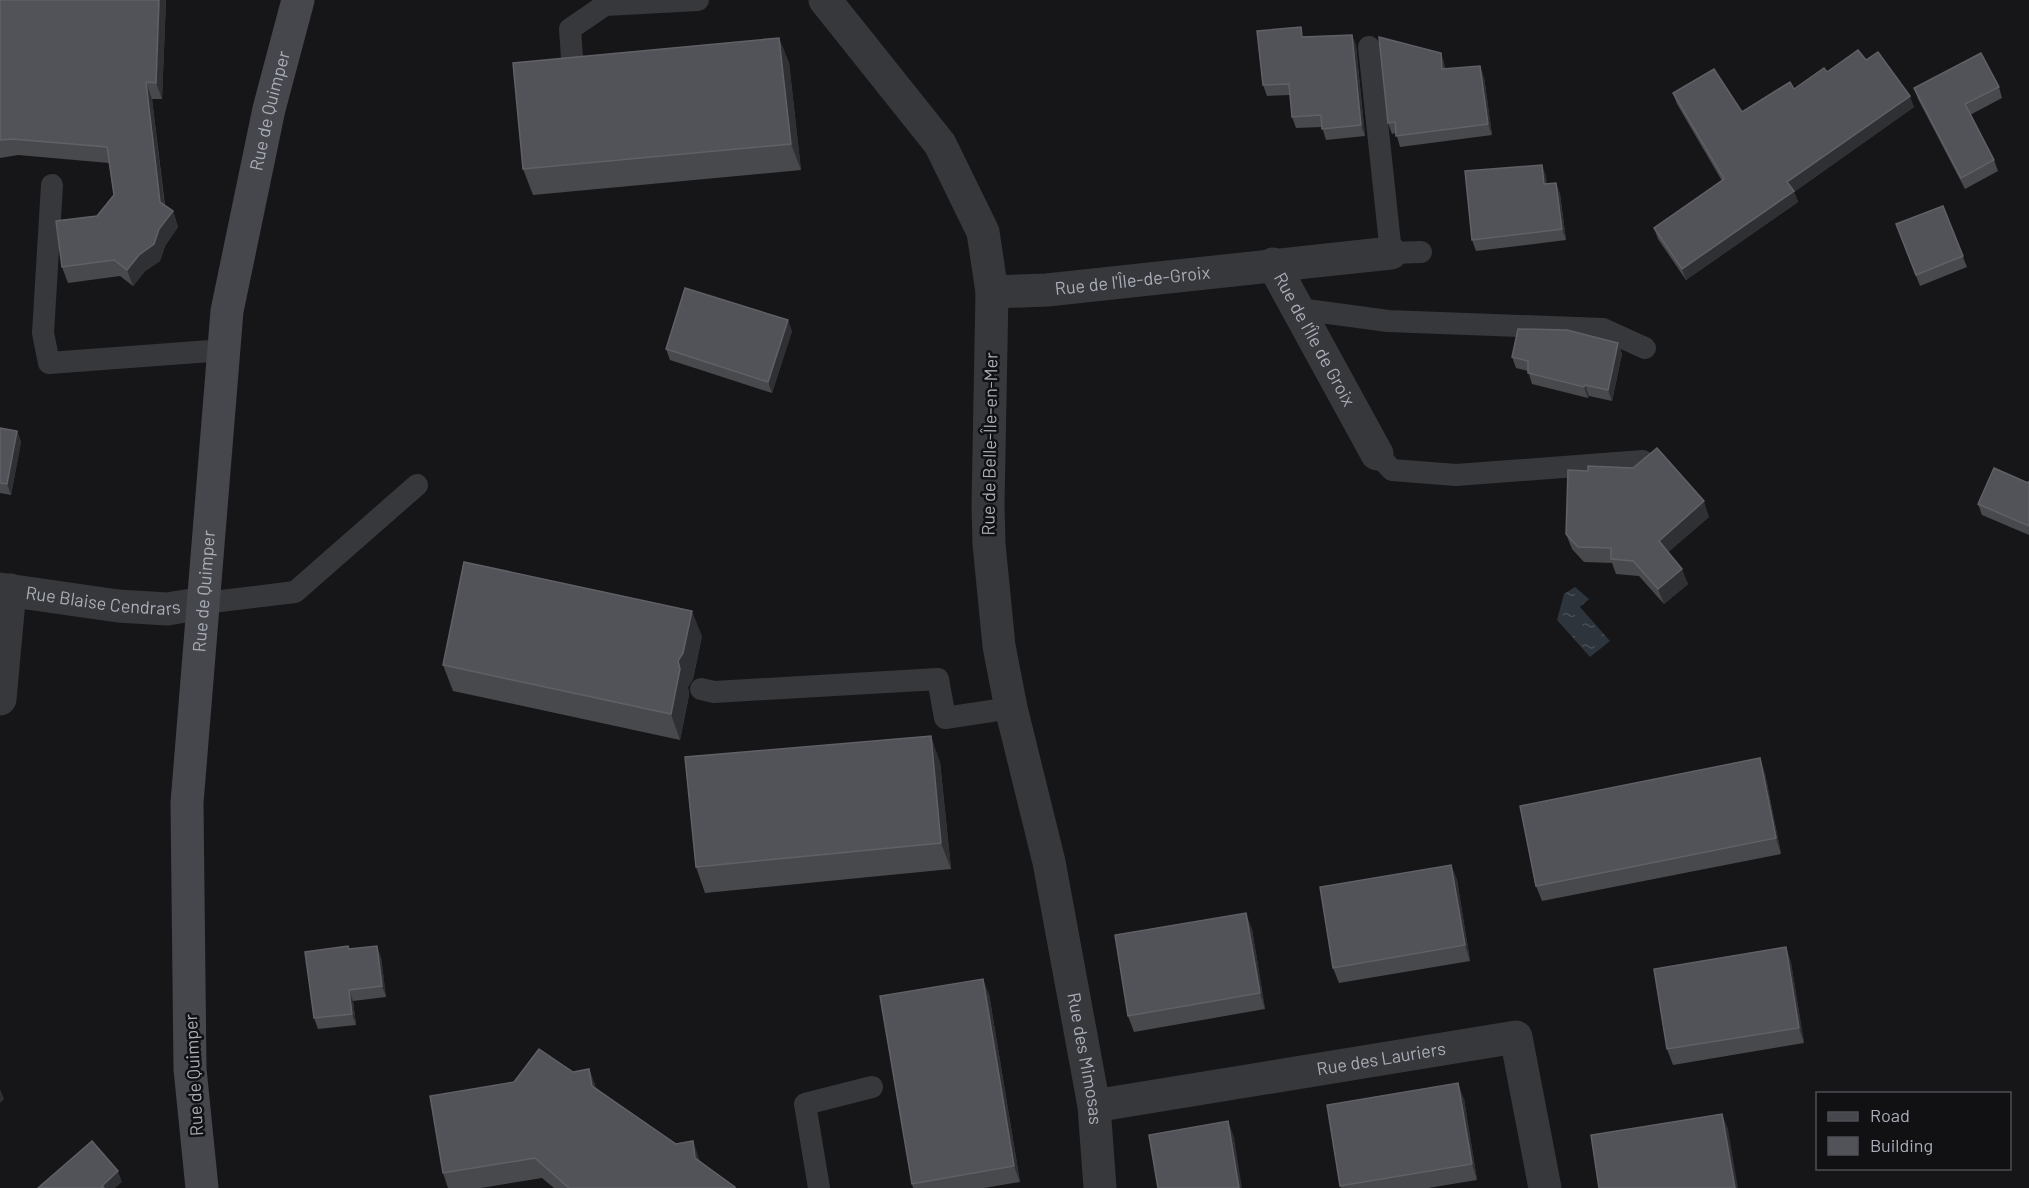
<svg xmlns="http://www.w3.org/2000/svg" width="2029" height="1188" font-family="Barlow,sans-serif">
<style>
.water{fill:url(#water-ripples)}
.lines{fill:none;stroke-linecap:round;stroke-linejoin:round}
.service{stroke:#37383c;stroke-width:22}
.minor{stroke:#37383c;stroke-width:33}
.secondary{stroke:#45474c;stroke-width:33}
.wall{fill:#47494d}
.shaded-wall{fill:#2f3033}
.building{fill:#525358;stroke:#606167;stroke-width:1.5}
.labels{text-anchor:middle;stroke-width:5;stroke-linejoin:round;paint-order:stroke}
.street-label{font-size:18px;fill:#a9adb7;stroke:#111113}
</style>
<defs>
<pattern id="water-ripples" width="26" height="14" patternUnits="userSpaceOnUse" patternTransform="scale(1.5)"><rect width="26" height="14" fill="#2d343b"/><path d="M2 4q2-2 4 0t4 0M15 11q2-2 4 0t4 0" fill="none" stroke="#494f55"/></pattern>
</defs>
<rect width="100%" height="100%" fill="#161618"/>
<path class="water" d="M1575,587l14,12 -9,8 30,34 -20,16 -33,-37 7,-26z"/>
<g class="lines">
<g class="service">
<path d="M1369,47l22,206 30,-1"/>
<path d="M573,72l-3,-43 35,-24 93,-5"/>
<path d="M52,185l-9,148 6,30 175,-13"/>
<path d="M1299,309l89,12 215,8 42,19"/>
<path d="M1377,454l15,16 64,5 187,-14"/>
<path d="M204,603l91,-11 122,-107"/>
<path d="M701,689l13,3 224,-13 7,39 66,-10"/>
<path d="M819,1188l-14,-84 67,-17"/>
</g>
<g class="minor">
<path id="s1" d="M825,0l115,144 43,88 9,60 -4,213 1,39 10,102 12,62 38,154 45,244 6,82"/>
<path id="s2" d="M1273,264l104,190"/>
<path id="s3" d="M992,292l55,-2 344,-37"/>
<path id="s4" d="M0,589l118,17 49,3 37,-6"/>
<path d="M0,699l10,-109"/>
<path id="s5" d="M1094,1106l422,-69 29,151"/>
</g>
<path class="secondary" id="s6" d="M202,1188l-12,-119 -3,-266 40,-492 42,-202 29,-109"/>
</g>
<g class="wall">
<path d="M0,0h166l-4,99h-10l13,106 8,6 5,16 -13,19 -5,15 -15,10 -12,15 -13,-10 -52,7 -6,-16 35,-51 17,-21 -5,-32 -91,-8 -18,3z"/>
<path d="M1352,35l4,11 9,90 -39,4 -4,-13 -26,1 -4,-11 -2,-22 -23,1 -4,-11 41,-48z"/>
<path d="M779,38l10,25 12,107 -268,25 -10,-26z"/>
<path d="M1441,53l3,10 1,5 39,9 8,58 -92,12 -4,-14 -4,1 -4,-11z"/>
<path d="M1866,60l48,47 -120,85 4,10 -112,78 -28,-41 -4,-11 68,-47 -45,-77 -4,-11 69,19 52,-23 33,-17z"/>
<path d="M1999,87l3,11 -32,17 24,45 4,11 -33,18 -47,-90 -4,-11z"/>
<path d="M1546,176v8l10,-1 4,11 6,46 -90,11 -4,-11z"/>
<path d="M1943,206l24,61 -47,19 -24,-62z"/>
<path d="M792,331l-20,62 -102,-33 -4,-11z"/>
<path d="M1618,343l4,11 -10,47 -23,-5 -1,2 -56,-14 -4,-13 -12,-3 -4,-11z"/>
<path d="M0,428l17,3 4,11 -10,53 -11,-2z"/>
<path d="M1588,471l121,46 -41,35 20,32 -24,20 -25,-28 -23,-2 -4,-11 -28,-1 -12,-13 -6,-15z"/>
<path d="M2029,481v54l-47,-20 -4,-11 50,-21z"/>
<path d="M702,636l-9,43 -5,8 1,8 -9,45 -227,-49 -10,-26z"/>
<path d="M940,762l11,107 -246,24 -9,-26z"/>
<path d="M1765,773l16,81 -239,47 -6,-15z"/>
<path d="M1451,865l6,15 13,81 -131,22 -6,-15z"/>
<path d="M1252,929l13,80 -131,23 -6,-16z"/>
<path d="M1786,947l5,16 13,80 -131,22 -6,-16z"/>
<path d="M349,949l32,8 5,40 -33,4 3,24 -38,4 -4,-11z"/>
<path d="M989,994l31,188 -36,6h-71l-1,-4z"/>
<path d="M589,1069l7,19 104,73 35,26 1,1h-182l-12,-10 -61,10h-33l-5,-15 71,-91z"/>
<path d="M1464,1099l13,81 -49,8h-87l-1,-2z"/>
</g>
<g class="shaded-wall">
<path d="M159,0h7l-4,99 -6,-16z"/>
<path d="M1352,35l4,11 9,90 -4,-11z"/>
<path d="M779,38l10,25 12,107 -10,-26z"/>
<path d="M1441,53l3,10 2,17 -4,-11z"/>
<path d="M1480,66l4,11 8,58 -4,-11z"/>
<path d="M146,82l6,17 14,119 -6,-16z"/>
<path d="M1910,96l4,11 -120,85 4,10 -112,78 -4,-11 105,-87z"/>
<path d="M1542,165l4,11 2,19 -4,-11z"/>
<path d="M1556,183l4,11 6,46 -4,-11z"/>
<path d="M173,211l5,16 -13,19 -5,15 -15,10 -12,15 -6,-16z"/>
<path d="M788,320l4,11 -20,62 -4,-11z"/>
<path d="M1618,343l4,11 -10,47 -4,-11z"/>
<path d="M1585,385l4,11 -1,2 -4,-11z"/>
<path d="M17,431l4,11 -10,53 -4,-11z"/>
<path d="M1704,501l5,16 -45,39 -5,-15z"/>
<path d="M1682,569l6,15 -24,20 -6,-15z"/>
<path d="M692,611l10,25 -9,43 -5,8 1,8 -9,45 -9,-26 7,-53z"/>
<path d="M931,736l9,26 11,107 -10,-26z"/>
<path d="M1760,758l5,15 16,81 -5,-16z"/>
<path d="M1451,865l6,15 13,81 -5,-16z"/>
<path d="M1246,913l6,16 13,80 -5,-16z"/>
<path d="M377,946l4,11 5,40 -4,-11z"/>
<path d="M1786,947l5,16 13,80 -5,-15z"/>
<path d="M983,979l6,15 31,188 -6,-16z"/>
<path d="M349,990l4,11 3,24 -4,-11z"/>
<path d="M589,1069l7,20 -4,-3z"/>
<path d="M1458,1083l6,16 13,81 -5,-16z"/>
<path d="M0,1089l4,10 -4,4z"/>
<path d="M1722,1114l6,15 10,59h-3z"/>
<path d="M1228,1121l6,16 8,51h-3z"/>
<path d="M693,1141l7,20 -5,-3z"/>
<path d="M118,1171l4,11 -7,6h-13v-2z"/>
</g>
<g class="building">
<path d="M0,0h159l-3,83 -10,-1 14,120 13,9 -14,18 -5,15 -15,11 -12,15 -13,-10 -52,7 -6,-46 41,-5 17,-21 -7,-48 -95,-8 -12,1z"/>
<path d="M1301,27l1,10 50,-2 9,90 -39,4 -1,-14 -29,2 -3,-33 -26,1 -6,-54z"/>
<path d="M1379,37l62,16 1,16 38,-3 8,58 -92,12 -1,-14 -7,1z"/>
<path d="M779,38l12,106 -268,25 -10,-106z"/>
<path d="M1858,50l8,10 12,-8 32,44 -123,86 7,9 -112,78 -28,-41 70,-49 -51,-86 41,-24 28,43 48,-30 4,7 30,-21 3,4z"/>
<path d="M1981,53l18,34 -34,17 29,56 -33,18 -47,-90z"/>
<path d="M1542,165l2,19 12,-1 6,46 -90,11 -7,-69z"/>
<path d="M1943,206l20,50 -47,19 -20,-51z"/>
<path d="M685,288l103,32 -20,62 -102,-33z"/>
<path d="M1518,329l49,1 51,13 -10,47 -23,-5 -1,2 -56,-14v-12l-16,-4z"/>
<path d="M0,428l17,3 -10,53 -7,-1z"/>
<path d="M1657,448l47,53 -45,40 23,28 -24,20 -25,-28 -22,-2v-11l-33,-1 -12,-13 2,-64 20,1v-5l45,2z"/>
<path d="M1994,468l34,15 1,-2v45l-51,-22z"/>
<path d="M464,562l228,49 -9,42 -5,8 2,8 -9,45 -228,-49z"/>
<path d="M931,736l10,107 -245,24 -11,-110z"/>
<path d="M1760,758l16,80 -240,48 -16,-80z"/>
<path d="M1451,865l14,80 -132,23 -13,-81z"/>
<path d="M1246,913l14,80 -132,23 -13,-81z"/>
<path d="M348,946l1,3 28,-3 5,40 -33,4 3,24 -38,4 -9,-66z"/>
<path d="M1786,947l13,81 -132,21 -13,-80z"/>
<path d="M983,979l31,187 -102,18 -32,-188z"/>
<path d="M539,1049l34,23 16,-3 3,17 84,58 17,-3 2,17 40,29 -1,1h-165l-34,-30 -92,15 -13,-77 84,-14z"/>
<path d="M1458,1083l14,81 -132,22 -13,-81z"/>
<path d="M1722,1114l13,74h-136l-8,-53z"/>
<path d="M1228,1121l11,67h-81l-9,-53z"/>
<path d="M92,1141l26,30 -16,15 2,2h-66z"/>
</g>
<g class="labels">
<g class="street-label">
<text dy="6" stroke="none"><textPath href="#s6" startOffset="1084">Rue de Quimper</textPath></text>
<text dy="6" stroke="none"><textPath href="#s3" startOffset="141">Rue de l'Île-de-Groix</textPath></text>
<text dy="6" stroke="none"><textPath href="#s2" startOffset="86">Rue de l'Île de Groix</textPath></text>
<text transform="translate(990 444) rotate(-89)" y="6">Rue de Belle-Île-en-Mer</text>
<text dy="6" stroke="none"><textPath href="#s6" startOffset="598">Rue de Quimper</textPath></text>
<text dy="6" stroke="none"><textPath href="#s4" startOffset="104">Rue Blaise Cendrars</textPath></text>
<text dy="6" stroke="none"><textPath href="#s1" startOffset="1119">Rue des Mimosas</textPath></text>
<text dy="6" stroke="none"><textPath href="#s5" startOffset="291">Rue des Lauriers</textPath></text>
<text transform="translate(194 1075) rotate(-93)" y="6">Rue de Quimper</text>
</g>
</g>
<rect x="1816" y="1092" width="195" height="78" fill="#111113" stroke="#4e4f55" stroke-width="1.5"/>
<rect x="1828" y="1112" width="30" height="9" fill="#45474c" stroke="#4e4f55" stroke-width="1.5"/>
<text x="1870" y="1122" font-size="18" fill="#a9adb7">Road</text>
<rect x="1828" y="1137" width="30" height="18" fill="#525358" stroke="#4e4f55" stroke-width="1.5"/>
<text x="1870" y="1152" font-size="18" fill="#a9adb7">Building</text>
</svg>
